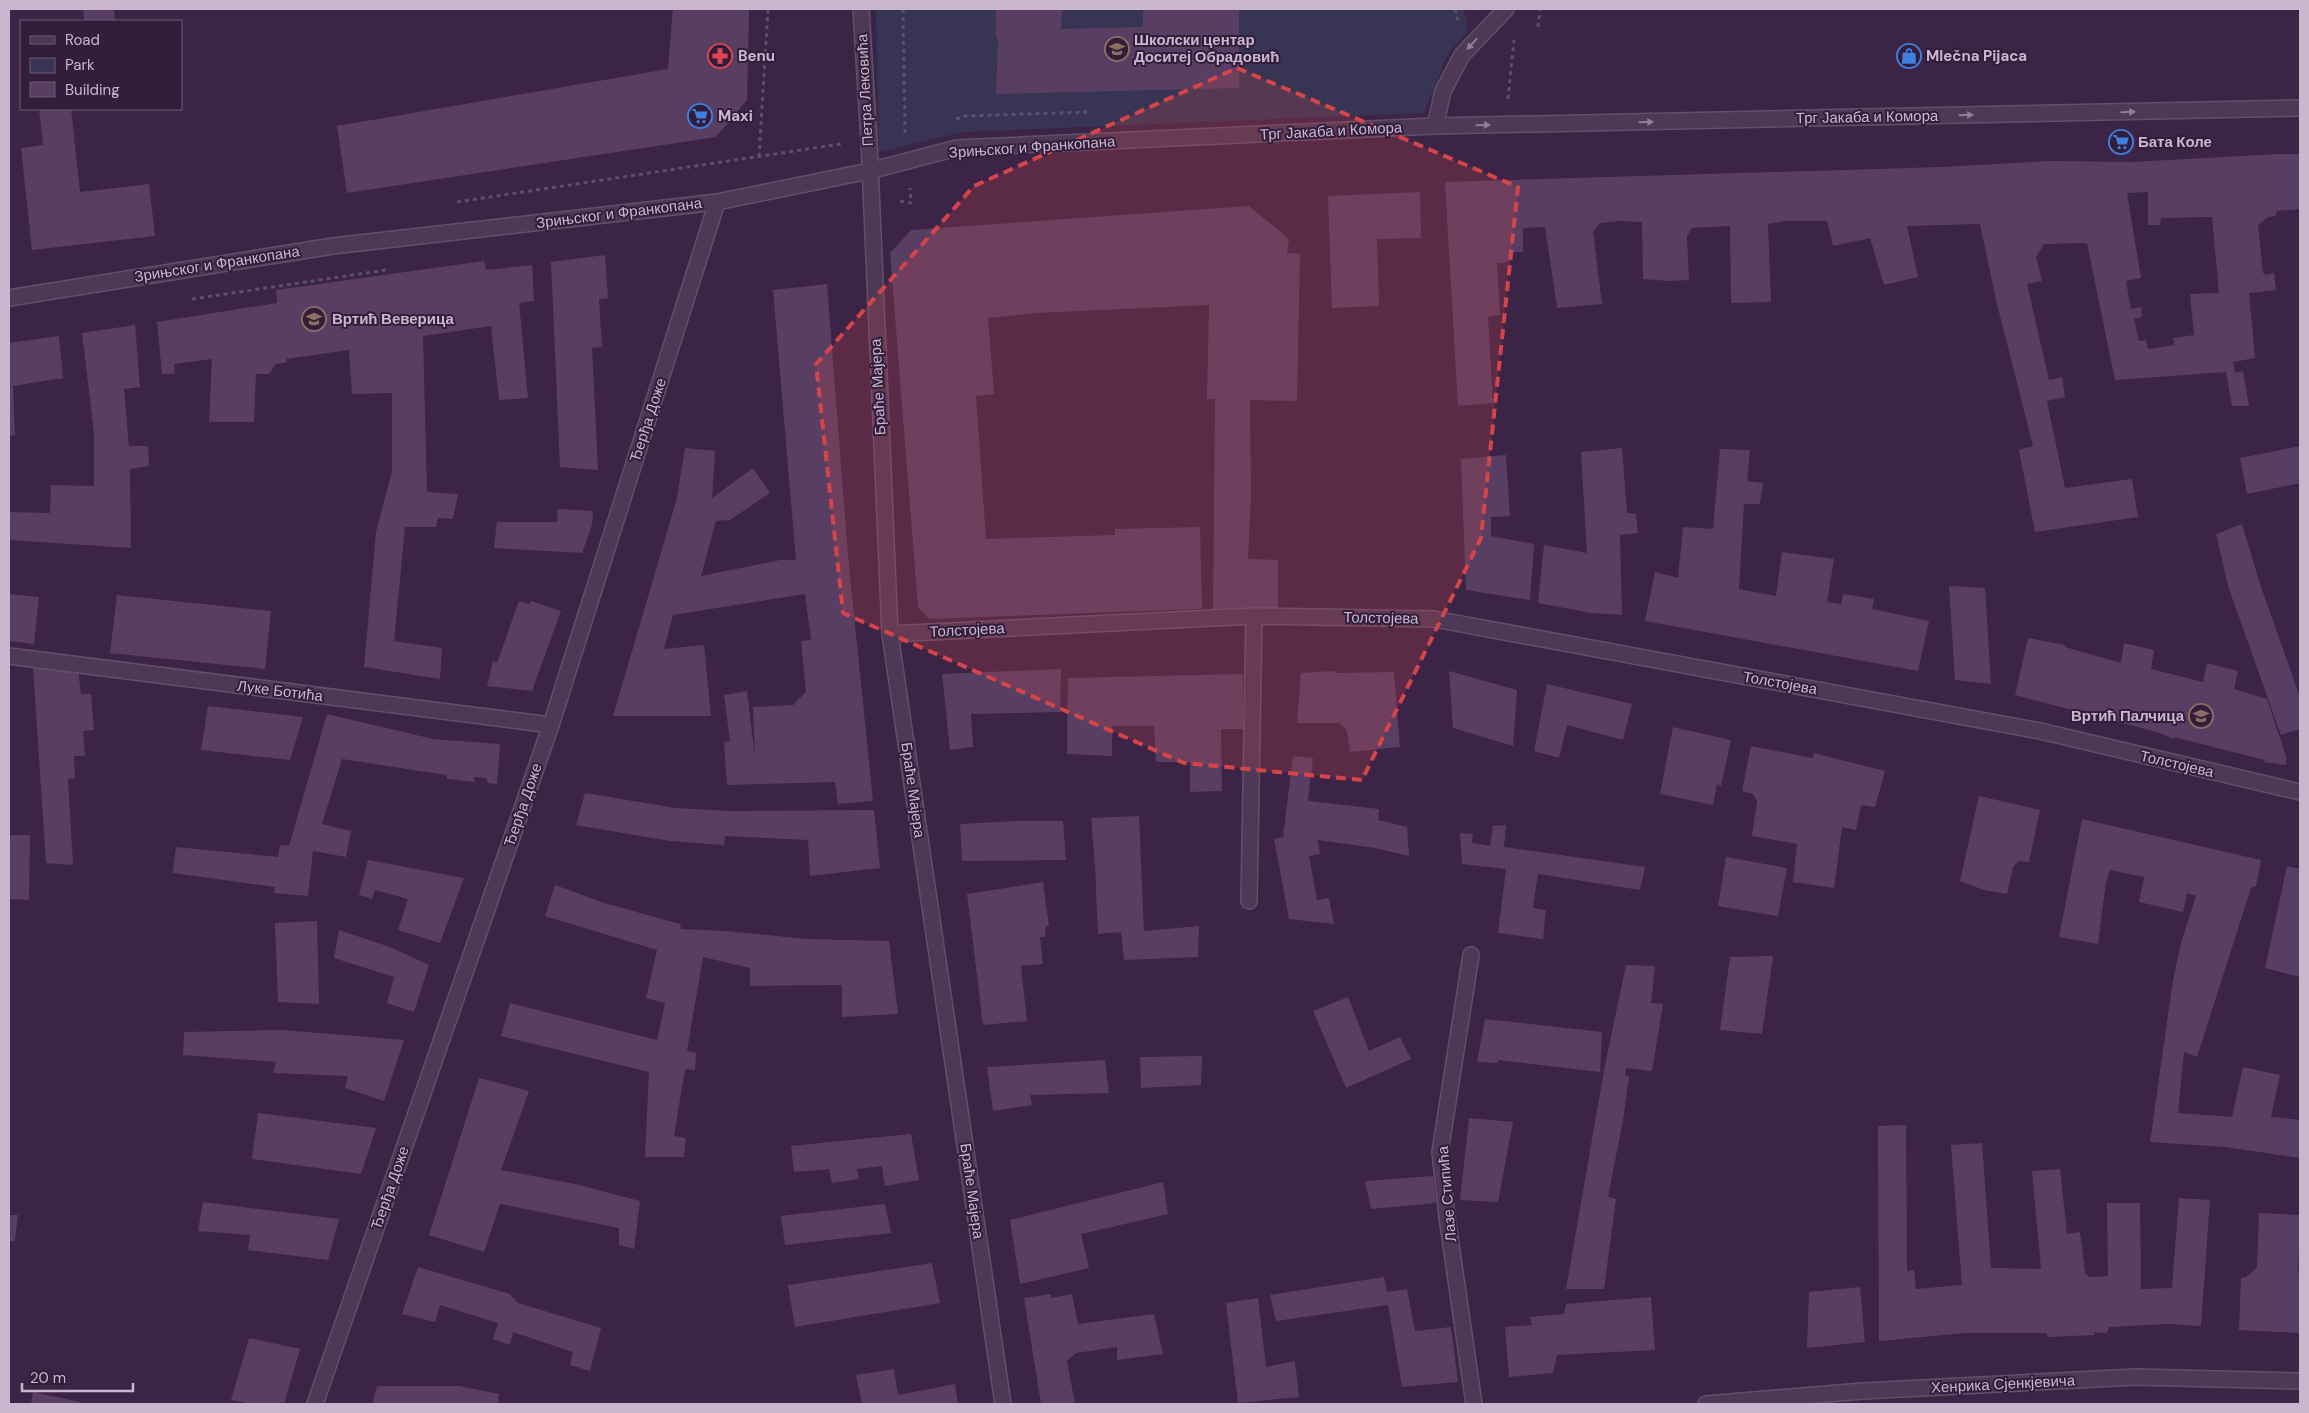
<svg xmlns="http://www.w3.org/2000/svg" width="2309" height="1413" font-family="'DM Sans',sans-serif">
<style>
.green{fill:#373553}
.building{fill:#593e63;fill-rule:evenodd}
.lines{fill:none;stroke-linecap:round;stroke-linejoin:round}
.minor-casing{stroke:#624f69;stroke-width:18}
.path{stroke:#58516e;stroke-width:3;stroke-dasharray:4 4;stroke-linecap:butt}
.minor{stroke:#4d3955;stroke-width:15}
.oneway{fill:#917e98}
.marked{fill:#d34549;fill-opacity:0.2;stroke:#d34549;stroke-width:4;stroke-dasharray:10 6;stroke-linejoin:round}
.labels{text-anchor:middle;stroke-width:4;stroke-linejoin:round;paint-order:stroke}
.poi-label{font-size:15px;font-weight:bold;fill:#c8b7ce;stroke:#321d3a;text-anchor:start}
.street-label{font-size:15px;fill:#c8b7ce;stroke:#321d3a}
</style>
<rect width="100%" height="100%" fill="#3c2446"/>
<path class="green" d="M876,9h588l4,22 -20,23 -24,59 -462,19 -83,20z"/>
<g class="building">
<path d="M83,9h31l1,12h-31z"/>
<path d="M673,9h76l-2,91 -31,37 -369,56 -10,-67 331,-57z"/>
<path d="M996,9h66l-1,20 82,-2v-18h96v79l-243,6 2,-56h-2z"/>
<path d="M39,109h32l9,83 69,-8 6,52 -123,14 -11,-102 22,-3z"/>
<path d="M2277,154h23v55l-23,2 -2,5 -7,1 -10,8 5,48 3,2 8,-2 2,17 -27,3 6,65 -22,4 2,11 8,-2 6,35h-17l-6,-34 -111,8 -28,-137 -43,1 -8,13 6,24 -15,3 22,96 13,-3 3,20 -18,4 18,87 67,-9 6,38 -103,15 -16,-82 14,-4 -37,-146 -16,-76 -73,2 11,51 -34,8 -14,-47 -37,8 -6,-25h-42l-17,3 3,78 -40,1 -1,-77 -38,2 -5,8 2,44 -20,1 -26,-2 -1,-57 -24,-1 -18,2 -7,9 9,72 -45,4 -12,-81 -22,1v24h-9l-3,8 -7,3h-7l3,52 -12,2 5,86 -35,3 -13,-224 496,-15 109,-6 82,1zM2148,192v33h12l1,-7 51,-1 7,76 -29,1 4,41 -21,3 1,7 -26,4 -2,-9 -7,1 -5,-22 8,-2 -1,-10 -10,2 -5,-28 15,-3 -14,-85z"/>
<path d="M1420,192l1,46 -44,1 2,67 -47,2 -4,-112z"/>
<path d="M1249,206l40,33 -2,14 13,1 -3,147 -47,-1 1,96 -3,63 30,1v50l-65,2 2,-213h-8l2,-94 -173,8 -48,5 6,76 -18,2 10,143 129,-4v-6l85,-2 2,82 -273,10 -11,-12 -28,-354 21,-23z"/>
<path d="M605,255l3,43 -9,1 3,48 -10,1 6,122 -38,-3 -9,-205z"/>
<path d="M484,261l2,9 46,-5 2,36 -15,2 9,95 -29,2 -8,-74 -68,10 4,156 31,2 -5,25 -15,-1 -2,9h-31l-11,114 48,7 -2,31 -76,-12 12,-135 16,-61v-78l-40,1 -3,-44 -63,9 1,3 -11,2 -7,10h-13l-2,48h-45l3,-63 -38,5 1,10h-13l-5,-52 120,-19 -1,-13z"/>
<path d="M827,284l21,272 25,245 -35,3 -3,-22 -108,3 -3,-43 6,-1 -6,-46 23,-4 8,67 -2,-51 40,-2 13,-13 -5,-51 10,-1 -6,-46 -132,21 -9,34 40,-4 7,71h-98l64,-218 8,-50 30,3 -3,47 41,-30 17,25 -40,27 -14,1 -15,55 79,-16h16l-23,-270z"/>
<path d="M135,325l5,62 -16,2 5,57h19l1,20 -19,3 1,79 -122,-8v-28l41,1 1,-28 43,1v-53l-12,-100z"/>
<path d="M59,336l4,42 -50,8 2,49 -6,1v-93z"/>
<path d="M2300,446v37l-53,11 -7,-36z"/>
<path d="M1622,448l5,65 9,1 2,19 -18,2 2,80 -31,-2 -53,-10 6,-58 43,8 -6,-101z"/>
<path d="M1720,449l30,1 -3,31 16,2 -3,21h-16l-5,85 37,7 6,-44 52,7 -7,43 14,2 2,-10 31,5 -2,10 57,12 -11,50 -273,-50 10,-49 23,6 5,-51 30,2z"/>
<path d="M1506,455l4,61 -19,1v19l43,8 -4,56 -64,-10 -5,-131z"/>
<path d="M558,509l35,2 -1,14 -10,28 -88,-5 3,-26h60z"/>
<path d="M2242,524l19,63 39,110v32l-19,6 -53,-149 -12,-52z"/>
<path d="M1949,586l36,2 6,96 -36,-4z"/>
<path d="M9,594l30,3 -5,47 -25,-3z"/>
<path d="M117,595l154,16 -6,58 -155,-16z"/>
<path d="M519,601l10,3 2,-3 30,10 -29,80 -45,-5 6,-25 4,2z"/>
<path d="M2028,638l37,7v2l56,16 3,-20 30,7 -3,19 52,13 4,-19 31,8 -4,18 33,10 19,57v9l-22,-3 1,-2 -91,-23v2l-17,-7 -142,-37z"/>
<path d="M33,667l45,3 3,24h10l3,36 -11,1 2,25h-11l1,22 -7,1 5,86 -27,-2z"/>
<path d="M1061,669l-1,43 -89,2 2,33 -23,3 -8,-76z"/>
<path d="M1334,671l1,2 59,-1 6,75 -50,5 -3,-22 -8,-7h-42l4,-50z"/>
<path d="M1449,671l68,19 -4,56 -60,-18z"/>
<path d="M1243,674v55h-22l1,62 -32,1v-30h-34l-2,-36h-42v30l-45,-2 1,-76z"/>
<path d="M1547,684l85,20 -9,36 -56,-15 -8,33 -25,-7z"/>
<path d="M208,706l95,11 -13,43 -89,-10z"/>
<path d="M327,714l106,25 67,5 -3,40 -9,-1 -2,-5 -12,-1 1,5 -28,-3 -1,-4 -104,-16 -20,65 29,7 -5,26 -33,-6 -5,45 -34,-3 1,-6 -102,-14 3,-26 102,10 2,-12 9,1z"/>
<path d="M1673,727l58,13 -10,46 -4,-2 -4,21 -53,-11z"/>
<path d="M1751,746l61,12 2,-5 71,18 -10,36 -14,-2 -5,25 -14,-3 -8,61 -41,-6 4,-38 -45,-8 5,-35 -4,-7 -11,-3z"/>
<path d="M1293,756l20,2 -5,43 71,8 -1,11 29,7 2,29 -34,-8 -57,-8 2,14 -11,2 8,44 12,-2 5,26 -45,-5 -15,-80 9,-2z"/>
<path d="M585,793l90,15 53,3 146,-1 6,58 -70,8 -2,-36 -83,-4 -1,9 -54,-4 -94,-16z"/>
<path d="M1979,796l61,14 -11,52 -10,-1 -6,6 -6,27 -23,-4 -24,-9z"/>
<path d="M1139,816l5,115 55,-5 -1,31 -74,3 -3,-28 -23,2 -3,-68 -4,-48z"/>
<path d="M2082,819l179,41 -5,26 -5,2 -54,169 -13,-5 -6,61 54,4 11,-50 37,8 -9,42 29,3v38l-74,-11 -76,-5 23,-162 8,-37 15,-47 -9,-3 -4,19 -44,-10 5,-25 -34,-7 -4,11 -8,63 -39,-7z"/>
<path d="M1015,821h48l3,39 -104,1 -2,-37z"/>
<path d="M1506,825l-2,22 141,20 -5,23 -102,-16 -5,34 13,2 -3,29 -45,-6 8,-64 -44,-5 -2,-31 13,1 -1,9 18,3 3,-20z"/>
<path d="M9,835h21l-1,65 -20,-1z"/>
<path d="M1726,857l61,11 -9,48 -60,-10z"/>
<path d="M368,860l96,18 -24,65 -42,-13 10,-31 -33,-9 -3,9 -13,-4z"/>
<path d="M2287,866l13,3v108l-35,-9z"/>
<path d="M1043,882l6,44h-3l-1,11h-5l3,27 -22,2 6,55 -44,4 -16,-131z"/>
<path d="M555,885l49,18 76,21 1,5 45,2 80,8 83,2 9,73 -56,3v-32l-92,1v-18l-47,-11 -16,94 9,2 -1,17 -10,-1 -11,67 12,2 -2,19h-39l4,-85 -148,-36 9,-33 147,37 8,-37 -19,-5 11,-48 -112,-34z"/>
<path d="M317,921l2,83 -41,-2 -3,-79z"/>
<path d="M339,930l51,17 39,18 -15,47 -27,-9 7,-26 -60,-19z"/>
<path d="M1773,956l-11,78 -42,-4 10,-73z"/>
<path d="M1626,965l29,1 -4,37 12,1 -11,67 -26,-3 -1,7 4,2 -6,43 -15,77 8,2 -1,8 -11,82h-38l39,-224z"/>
<path d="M1348,997l21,54 31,-14 11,22 -65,29 -33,-77z"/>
<path d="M1485,1019l117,13 -2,40 -102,-12v3l-21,-1z"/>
<path d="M282,1030l122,10 -20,61 -39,-13 3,-12 -75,-3 3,-11 -93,-7 1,-23z"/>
<path d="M1202,1056l-1,29 -60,3 -1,-31z"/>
<path d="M1105,1060l4,33 -79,2 2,10 -39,6 -6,-44z"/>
<path d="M479,1078l50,13 -28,79 74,14 65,17 -6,48 -15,-4v-17l-119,-24 -16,48 -55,-17z"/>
<path d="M258,1113l118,15 -15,46 -109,-15z"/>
<path d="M1469,1118l44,4 -15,80 -38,-2z"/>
<path d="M1906,1125l1,146 7,-1 2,19 46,-4 -11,-140 31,-2 9,125 50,1 -9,-98 28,-2 7,65 13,-2 5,40 4,5 19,-1 -1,-73h33l1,86 31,-1 7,-90 31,2 -9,126 -32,-2 -60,3 -2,6 -13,-1 1,3 -47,2 -2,-4h-81l-86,8 -1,-215z"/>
<path d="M911,1134l8,46 -34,6 -3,-20 -25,3 2,10 -27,4 -3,-14 -35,3 -3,-26z"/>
<path d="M1433,1176l3,27 -65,6 -6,-28z"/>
<path d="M1163,1182l5,32 -87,20 8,34 -69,16 -10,-64z"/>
<path d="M203,1202l136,17 -11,41 -80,-10 2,-15 -52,-4z"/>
<path d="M885,1204l6,29 -106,12 -4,-29z"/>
<path d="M2259,1213l41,2 -2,58h2v60l-61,-3 2,-52 5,-1 11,-10z"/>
<path d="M9,1215h9l-3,26h-6z"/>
<path d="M932,1263l8,40 -145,24 -7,-42z"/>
<path d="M418,1267l92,27 8,9 83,25 -11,43 -20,-6 3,-13 -60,-20 -3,13 -17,-6 5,-16 -58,-18 -5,17 -33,-8z"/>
<path d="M1384,1277l3,15 20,-3 8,42 36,-4 7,55 -56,5 -14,-82 -112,16 -6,-26z"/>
<path d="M1860,1287l5,55 -58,6 2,-56z"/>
<path d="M1051,1294v4l21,-4 6,30 76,-10 9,40 -46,6v-13l-41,6 -9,8 8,43h-34l-17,-106z"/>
<path d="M1651,1297l4,53 -98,5 -4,18 -44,4 -4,-50 27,-2 -2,-8 34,-3 2,-10z"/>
<path d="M1258,1298l8,69 29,-6 4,36 -61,6 -12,-100z"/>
<path d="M249,1338l51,11 -16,55h-34l-19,-4z"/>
<path d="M894,1369l4,26 57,-11 3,20h-96l-6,-29z"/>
<path d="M377,1386h82l40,8 -1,10h-126z"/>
<path d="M33,1392l47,10v2h-49z"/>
</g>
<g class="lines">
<defs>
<g id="minor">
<path d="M861,9l8,131 21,494 113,770"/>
<path d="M1435,126l8,-35 19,-36 44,-46"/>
<path d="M9,298l324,-52 384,-44 152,-31 88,-23 478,-22 865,-18"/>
<path d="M890,634l364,-18 180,3 606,112 260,61"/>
<path d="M9,656l542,69"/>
<path d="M1249,901l5,-285"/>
<path d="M1471,955l-31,197 7,65 27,187"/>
<path d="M315,1404l236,-679 166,-523"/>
<path d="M1706,1404l157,-13 273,-14 164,4"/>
</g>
</defs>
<use href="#minor" class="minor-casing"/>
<g class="path">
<path d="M903,9l2,125"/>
<path d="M1455,9l3,11"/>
<path d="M1538,27l2,-18"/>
<path d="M1508,99l6,-59"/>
<path d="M956,119l9,-3 122,-4"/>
<path d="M759,157l9,-148"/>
<path d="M900,201l11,2 -1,-15"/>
<path d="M457,202l384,-58"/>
<path d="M192,299l194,-29"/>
</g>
<use href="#minor" class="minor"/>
</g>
<defs><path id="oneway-solid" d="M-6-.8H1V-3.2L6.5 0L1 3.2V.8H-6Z" transform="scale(1.25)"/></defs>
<g class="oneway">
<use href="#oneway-solid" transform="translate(1472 44) rotate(132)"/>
<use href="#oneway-solid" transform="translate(2128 112) rotate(-1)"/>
<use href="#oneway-solid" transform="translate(1966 115) rotate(-1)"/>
<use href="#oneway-solid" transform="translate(1646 122) rotate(-1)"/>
<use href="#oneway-solid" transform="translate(1483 125) rotate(-1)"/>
</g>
<path class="marked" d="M1237,68l281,119 -37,351 -119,242 -178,-17 -341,-150 -27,-249 158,-178z"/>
<defs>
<symbol id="school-ring" viewBox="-11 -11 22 22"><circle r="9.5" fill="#321d3a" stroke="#8d6e63" stroke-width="1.5"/><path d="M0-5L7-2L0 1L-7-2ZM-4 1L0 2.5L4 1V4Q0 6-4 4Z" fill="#8d6e63"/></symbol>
<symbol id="pharmacy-ring" viewBox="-11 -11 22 22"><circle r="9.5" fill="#321d3a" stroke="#e0444e" stroke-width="1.5"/><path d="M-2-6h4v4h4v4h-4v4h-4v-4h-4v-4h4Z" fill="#e0444e"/></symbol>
<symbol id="shop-ring" viewBox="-11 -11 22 22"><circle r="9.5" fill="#321d3a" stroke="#3f7fe0" stroke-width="1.5"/><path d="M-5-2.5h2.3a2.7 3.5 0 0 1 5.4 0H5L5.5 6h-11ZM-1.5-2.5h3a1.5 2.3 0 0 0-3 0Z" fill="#3f7fe0"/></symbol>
<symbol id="supermarket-ring" viewBox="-11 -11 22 22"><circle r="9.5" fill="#321d3a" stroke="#3f7fe0" stroke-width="1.5"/><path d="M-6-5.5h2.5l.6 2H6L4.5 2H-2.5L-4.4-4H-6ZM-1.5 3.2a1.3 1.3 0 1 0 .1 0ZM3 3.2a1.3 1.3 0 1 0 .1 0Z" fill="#3f7fe0"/></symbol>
</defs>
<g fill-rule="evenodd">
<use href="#school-ring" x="1103" y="35" width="28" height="28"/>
<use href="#pharmacy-ring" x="706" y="42" width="28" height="28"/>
<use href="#shop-ring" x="1895" y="42" width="28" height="28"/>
<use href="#supermarket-ring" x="686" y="102" width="28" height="28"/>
<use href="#supermarket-ring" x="2107" y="128" width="28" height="28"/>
<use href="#school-ring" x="300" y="305" width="28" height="28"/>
<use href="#school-ring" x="2187" y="702" width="28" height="28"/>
</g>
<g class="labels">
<g class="poi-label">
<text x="1134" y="45">Школски центар<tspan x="1134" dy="17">Доситеј Обрадовић</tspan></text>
<text x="738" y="61">Benu</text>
<text x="1926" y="61">Mlečna Pijaca</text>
<text x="718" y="121">Maxi</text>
<text x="2138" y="147">Бата Коле</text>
<text x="332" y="324">Вртић Веверица</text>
<text x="2184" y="721" text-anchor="end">Вртић Палчица</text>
</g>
<g class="street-label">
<text transform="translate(865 90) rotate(-93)" y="5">Петра Лековића</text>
<text transform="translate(1867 117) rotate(-1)" y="5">Трг Јакаба и Комора</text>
<text transform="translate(1331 131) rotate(-3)" y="5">Трг Јакаба и Комора</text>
<text transform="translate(1032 147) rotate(-4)" y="5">Зрињског и Франкопана</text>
<text transform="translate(619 213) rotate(-7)" y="5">Зрињског и Франкопана</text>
<text transform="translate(217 264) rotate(-9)" y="5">Зрињског и Франкопана</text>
<text transform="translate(878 387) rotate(-93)" y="5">Браће Мајера</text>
<text transform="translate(648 420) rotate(-72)" y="5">Ђерђа Доже</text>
<text transform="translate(1381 618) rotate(1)" y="5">Толстојева</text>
<text transform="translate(967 630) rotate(-3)" y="5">Толстојева</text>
<text transform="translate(1780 683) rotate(10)" y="5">Толстојева</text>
<text transform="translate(280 691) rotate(7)" y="5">Луке Ботића</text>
<text transform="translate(2177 764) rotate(13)" y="5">Толстојева</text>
<text transform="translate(913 790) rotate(82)" y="5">Браће Мајера</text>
<text transform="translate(523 805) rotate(-71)" y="5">Ђерђа Доже</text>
<text transform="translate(390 1188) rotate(-71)" y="5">Ђерђа Доже</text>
<text transform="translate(972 1191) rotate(82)" y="5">Браће Мајера</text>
<text transform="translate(1447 1194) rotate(-95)" y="5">Лазе Стипића</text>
<text transform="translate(2003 1384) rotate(-3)" y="5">Хенрика Сјенкјевича</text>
</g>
</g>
<rect width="2309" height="1413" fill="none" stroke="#c8b7ce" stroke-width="20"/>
<rect x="20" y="20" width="162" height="90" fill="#321d3a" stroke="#6e5b75"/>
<rect x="30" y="36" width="25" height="8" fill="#4d3955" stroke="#6e5b75"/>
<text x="65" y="45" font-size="15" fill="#c8b7ce">Road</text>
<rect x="30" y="58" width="25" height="15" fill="#373553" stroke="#6e5b75"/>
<text x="65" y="70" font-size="15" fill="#c8b7ce">Park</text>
<rect x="30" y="82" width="25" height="15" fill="#593e63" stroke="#6e5b75"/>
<text x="65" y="95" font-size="15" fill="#c8b7ce">Building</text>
<path d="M22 1383v8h111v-8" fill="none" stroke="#c8b7ce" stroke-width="2.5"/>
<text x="30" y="1383" font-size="15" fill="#c8b7ce" stroke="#321d3a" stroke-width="4" paint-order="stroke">20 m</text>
</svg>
